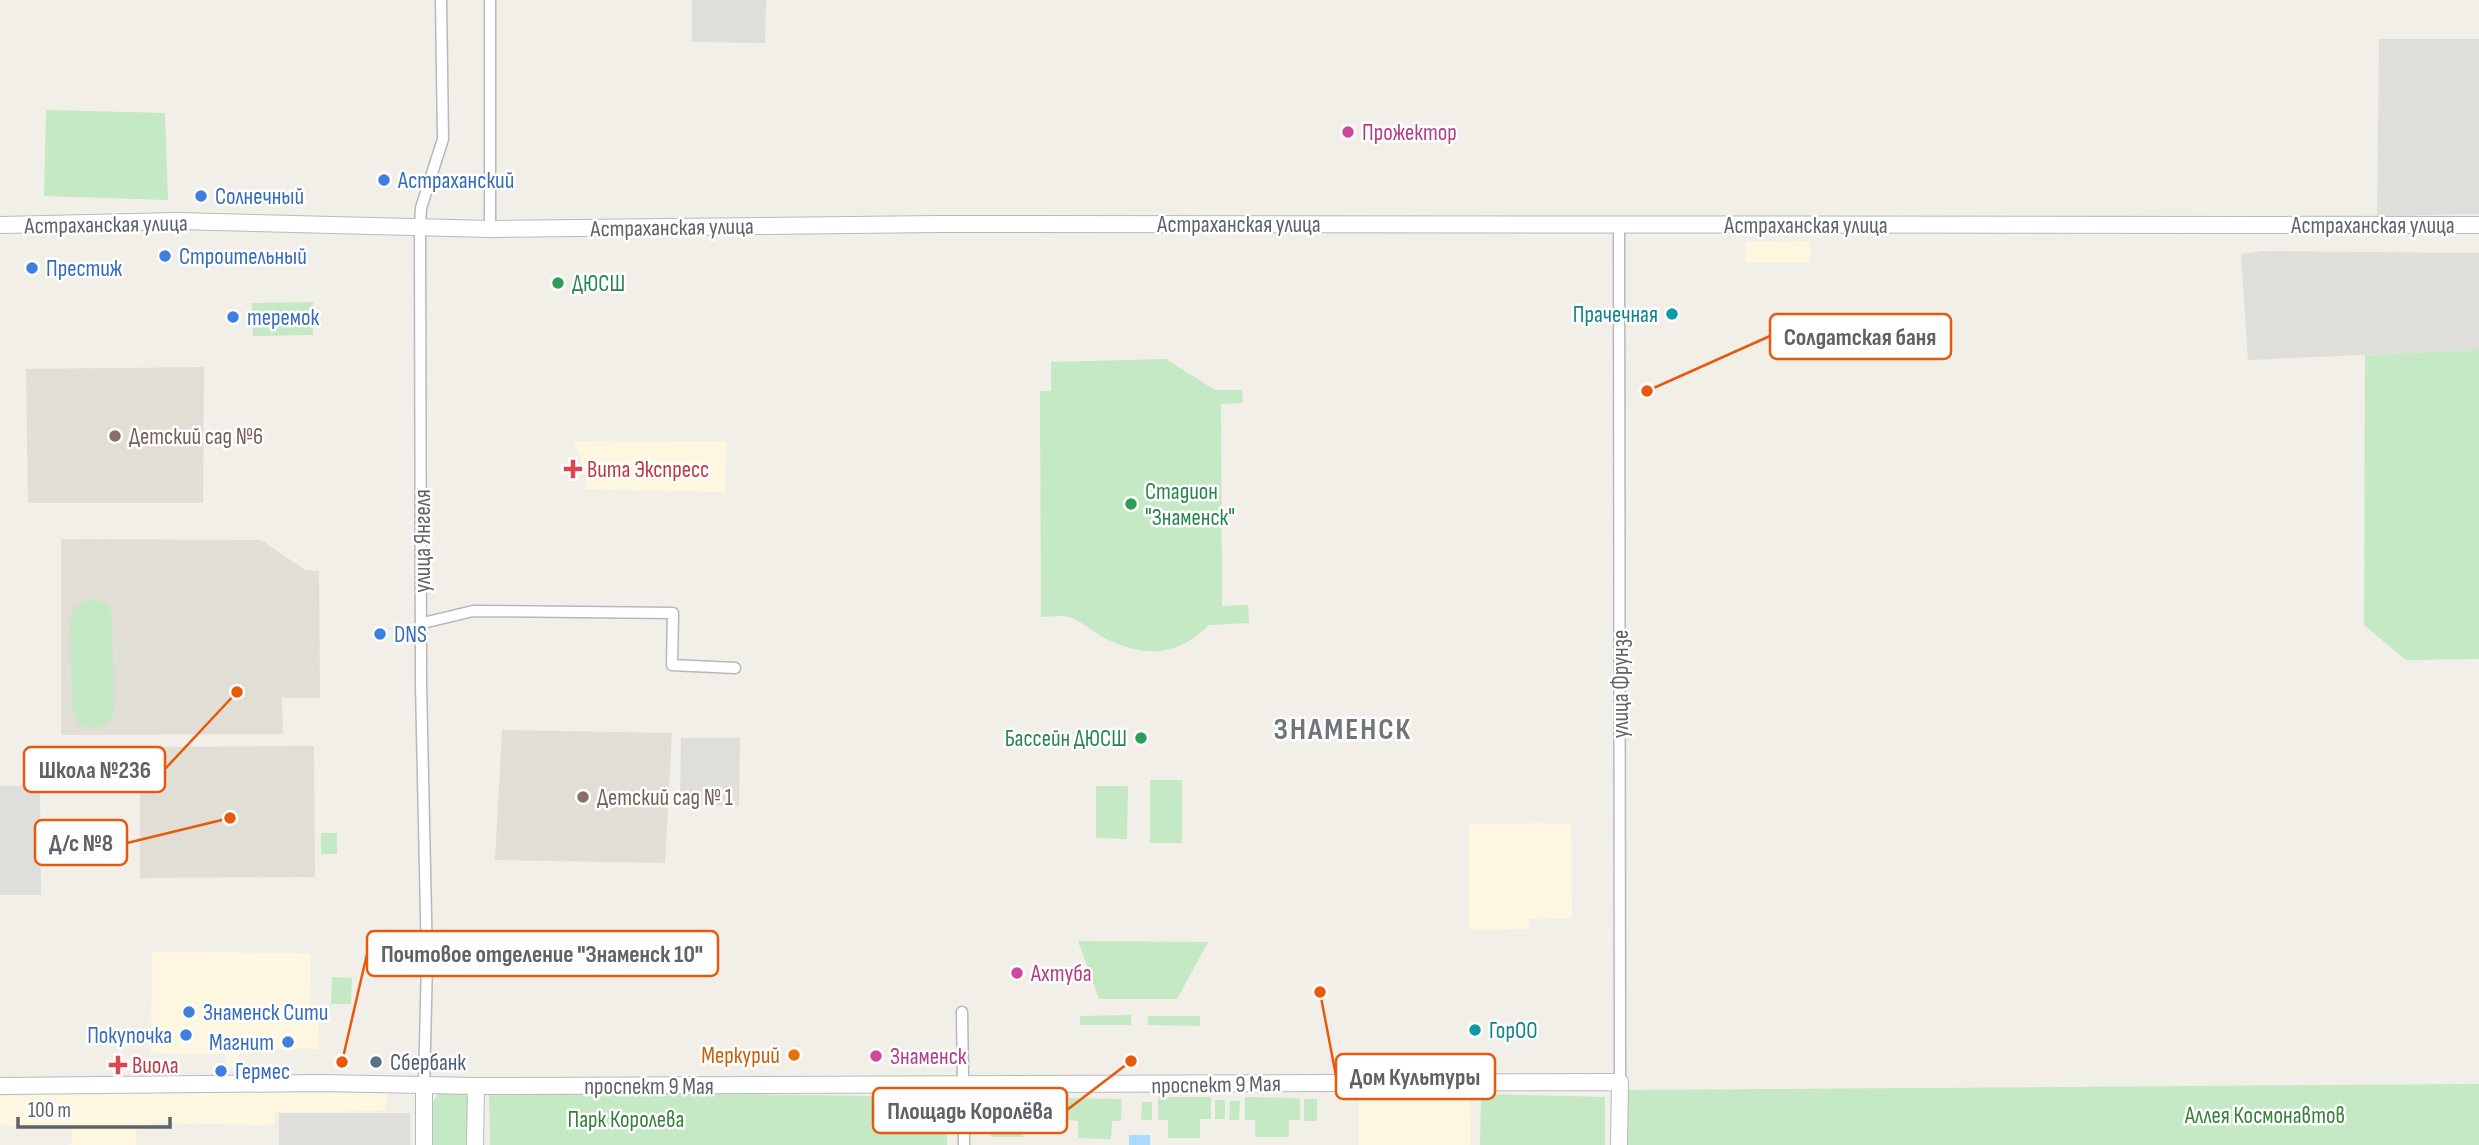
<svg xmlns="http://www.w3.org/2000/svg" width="2479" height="1145" font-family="'Sofia Sans Condensed',sans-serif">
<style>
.commercial{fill:#fef7e0}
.industrial{fill:#e0deda}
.education{fill:#e1ded6}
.green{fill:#c5e8c5}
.water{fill:#aadaff}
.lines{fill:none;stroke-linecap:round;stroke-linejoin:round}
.street-casing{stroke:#b5b8bc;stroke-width:13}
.secondary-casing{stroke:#b6babf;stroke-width:18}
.street{stroke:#fff;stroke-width:10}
.secondary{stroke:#fff;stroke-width:16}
.hotel-dot{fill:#d1479c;stroke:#fff;stroke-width:2.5}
.shop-dot{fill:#3f7fe0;stroke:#fff;stroke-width:2.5}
.leisure-dot{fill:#2e9e5b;stroke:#fff;stroke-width:2.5}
.culture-dot{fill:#0f9aa8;stroke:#fff;stroke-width:2.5}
.education-dot{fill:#8d6e63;stroke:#fff;stroke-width:2.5}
.health-dot{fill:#e0444e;stroke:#fff;stroke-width:2.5}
.food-dot{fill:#e8710a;stroke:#fff;stroke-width:2.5}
.service-dot{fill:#5c6f8a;stroke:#fff;stroke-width:2.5}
.labels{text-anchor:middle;stroke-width:5;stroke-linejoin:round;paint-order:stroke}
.hotel-label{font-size:23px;fill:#b23c85;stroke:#fff;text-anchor:start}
.shop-label{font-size:23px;fill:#366cbe;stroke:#fff;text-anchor:start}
.street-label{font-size:23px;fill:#5f6368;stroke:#fff}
.leisure-label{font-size:23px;fill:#27864d;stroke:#fff;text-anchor:start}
.culture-label{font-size:23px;fill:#0d838f;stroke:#fff;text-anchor:end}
.education-label{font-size:23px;fill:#785e54;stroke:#fff;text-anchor:start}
.health-label{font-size:23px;fill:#be3a42;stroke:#fff;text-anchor:start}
.food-label{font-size:23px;fill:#c56008;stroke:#fff;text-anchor:end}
.service-label{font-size:23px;fill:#4e5e75;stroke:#fff;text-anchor:start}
.park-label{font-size:23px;fill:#348238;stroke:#fff}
.district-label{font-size:30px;font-weight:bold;letter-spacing:2px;fill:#70757a;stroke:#fff}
.leader{fill:none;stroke:#e8590c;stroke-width:2.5}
.callout-dot{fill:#e8590c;stroke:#fff;stroke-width:2.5}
.callout{fill:#fff;stroke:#e8590c;stroke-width:2.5}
.callout-label{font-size:24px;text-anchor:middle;font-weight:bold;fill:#5f6368}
</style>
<rect width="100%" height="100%" fill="#f1efe8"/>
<g class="commercial">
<path d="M1810,241v22h-64v-21z"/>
<path d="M573,441l153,1 -1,50 -139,-3v-15z"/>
<path d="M1571,823l1,95 -42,1 -1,10 -59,1 -1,-106z"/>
<path d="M152,952l159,1 -1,67 9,1 -1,28h-79v19h-12l-2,-14 -74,-1z"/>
<path d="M135,1092l252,1 -1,18 -111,1 -1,13 -121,-2 -17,8v14h-71l7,-1v-17l-72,-2v-29z"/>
<path d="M1470,1098l1,47h-112v-46z"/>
</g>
<g class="industrial">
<path d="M692,0h74l-1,43 -73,-1z"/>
<path d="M2379,39h100v175l-102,2z"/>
<path d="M2262,251l217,2v97l-231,10 -7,-106z"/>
<path d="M681,738h59l-1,68h-59z"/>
<path d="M0,786h40l1,109h-41z"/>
<rect x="279" y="1113" width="131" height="32"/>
</g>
<g class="education">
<path d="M204,367l-1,136h-175l-2,-134z"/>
<path d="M61,539l200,1 44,30 14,1 1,127h-38l1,36 -222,1z"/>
<path d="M502,730l170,3 -7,130 -170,-3z"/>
<path d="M314,746l1,131 -175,1v-131z"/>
</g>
<g class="green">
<path d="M46,110l119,3 3,87 -124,-4z"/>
<path d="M313,302v33l-60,1 -1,-33z"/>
<path d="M2479,350v309l-73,1 -42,-35 1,-270z"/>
<path d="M1166,359l49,31h27l1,13 -22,1 1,202 26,-1 1,18 -40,2c-33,34 -69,32 -108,11 -9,-6 -22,-16 -33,-19 -8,-2 -18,0 -27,0l-1,-226h11v-29z"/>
<path d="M91,599l14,4 7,11 2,98c-6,15 -22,20 -36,12l-6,-14 -2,-90 4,-13z"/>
<rect x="1150" y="780" width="32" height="63"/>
<path d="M1096,786h32l-1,53 -31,-1z"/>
<rect x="321" y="833" width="16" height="21"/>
<path d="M1078,941l130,1 -31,57h-78z"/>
<path d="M332,977l20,1 -1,26h-20z"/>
<path d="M1131,1015v10h-51v-9z"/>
<path d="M1148,1016h52v10l-52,-1z"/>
<path d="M2479,1084v61h-852v-55z"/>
<path d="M489,1091l457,6 1,48h-457z"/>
<path d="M448,1092h16l5,10v43h-36v-43l5,-9z"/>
<path d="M1481,1094l124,3v48h-125z"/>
<path d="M1158,1097h53v22h-11v19h-32v-18h-10z"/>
<path d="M1245,1097l55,1v22h-11v17h-34v-17h-10z"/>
<path d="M981,1098h51v22h-9v17h-32v-19h-10z"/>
<path d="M1069,1098l53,1 -1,22h-9l-1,18 -33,-1v-17l-10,-1z"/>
<rect x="1304" y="1099" width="13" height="22"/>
<rect x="1215" y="1100" width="10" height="19"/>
<path d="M1230,1101h10l-1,19h-10z"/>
<path d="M1142,1102h10v18h-11z"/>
</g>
<rect class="water" x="1129" y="1135" width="21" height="10"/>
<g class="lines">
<defs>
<g id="street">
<path d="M490,0v229"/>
<path d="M1619,224l1,858"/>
<path d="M423,623l50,-12 200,2 -1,52 63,3"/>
<path d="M962,1012l2,133"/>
<path d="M424,1085l3,-123 -6,-278 -1,-459 1,-17 22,-69 -2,-139"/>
</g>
<g id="secondary">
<path d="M0,225l177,-4 313,8 448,-5 1541,1"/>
<path d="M0,1086l321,-3 155,3 -1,59"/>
<path d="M476,1086l1144,-4 -1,63"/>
<path d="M424,1145v-60"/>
</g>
</defs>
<use href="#street" class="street-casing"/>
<use href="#secondary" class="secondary-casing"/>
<use href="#street" class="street"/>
<use href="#secondary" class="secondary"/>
</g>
<g class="hotel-dot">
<circle cx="1348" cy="132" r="7"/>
<circle cx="1017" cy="973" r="7"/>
<circle cx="876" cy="1056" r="7"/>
</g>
<g class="shop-dot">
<circle cx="384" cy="180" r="7"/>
<circle cx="201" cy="196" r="7"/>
<circle cx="165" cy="256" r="7"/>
<circle cx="32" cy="268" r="7"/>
<circle cx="233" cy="317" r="7"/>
<circle cx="380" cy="634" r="7"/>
<circle cx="189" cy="1012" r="7"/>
<circle cx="186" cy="1035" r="7"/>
<circle cx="288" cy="1042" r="7"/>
<circle cx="221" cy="1071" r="7"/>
</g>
<g class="leisure-dot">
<circle cx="558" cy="283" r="7"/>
<circle cx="1131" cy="504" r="7"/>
<circle cx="1141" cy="738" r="7"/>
</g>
<g class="culture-dot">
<circle cx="1672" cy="314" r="7"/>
<circle cx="1475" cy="1030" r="7"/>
</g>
<g class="education-dot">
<circle cx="115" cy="436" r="7"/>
<circle cx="583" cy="797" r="7"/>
</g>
<g class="health-dot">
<path d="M569.5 458.5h7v7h7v7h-7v7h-7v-7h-7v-7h7z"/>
<path d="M114.5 1054.5h7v7h7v7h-7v7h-7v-7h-7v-7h7z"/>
</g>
<circle class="food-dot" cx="794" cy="1055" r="7"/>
<circle class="service-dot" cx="376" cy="1062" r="7"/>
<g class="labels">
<g class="hotel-label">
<text x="1362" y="140">Прожектор</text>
<text x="1031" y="981">Ахтуба</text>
<text x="890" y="1064">Знаменск</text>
</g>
<g class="shop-label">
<text x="398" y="188">Астраханский</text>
<text x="215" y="204">Солнечный</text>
<text x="179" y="264">Строительный</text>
<text x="46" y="276">Престиж</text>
<text x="247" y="325">теремок</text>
<text x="394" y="642">DNS</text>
<text x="203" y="1020">Знаменск Сити</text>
<text x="172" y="1043" text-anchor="end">Покупочка</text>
<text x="274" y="1050" text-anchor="end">Магнит</text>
<text x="235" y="1079">Гермес</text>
</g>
<g class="street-label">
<text transform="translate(106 224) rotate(-1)" y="8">Астраханская улица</text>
<text x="1239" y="232">Астраханская улица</text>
<text x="1806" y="233">Астраханская улица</text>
<text x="2373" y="233">Астраханская улица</text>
<text transform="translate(672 227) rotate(-1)" y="8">Астраханская улица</text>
<text transform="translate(422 541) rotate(-90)" y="8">улица Янгеля</text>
<text transform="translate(1620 684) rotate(-90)" y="8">улица Фрунзе</text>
<text transform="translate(1216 1084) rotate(-1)" y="8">проспект 9 Мая</text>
<text x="649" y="1094">проспект 9 Мая</text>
</g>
<g class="leisure-label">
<text x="572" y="291">ДЮСШ</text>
<text x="1145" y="499">Стадион<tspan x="1145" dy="26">"Знаменск"</tspan></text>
<text x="1127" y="746" text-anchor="end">Бассейн ДЮСШ</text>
</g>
<g class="culture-label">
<text x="1658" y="322">Прачечная</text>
<text x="1489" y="1038" text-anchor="start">ГорОО</text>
</g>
<g class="education-label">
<text x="129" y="444">Детский сад №6</text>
<text x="597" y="805">Детский сад № 1</text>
</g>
<g class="health-label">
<text x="587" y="477">Вита Экспресс</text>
<text x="132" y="1073">Виола</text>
</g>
<g class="food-label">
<text x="780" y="1063">Меркурий</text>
</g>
<g class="service-label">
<text x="390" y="1070">Сбербанк</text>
</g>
<g class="park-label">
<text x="2265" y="1123">Аллея Космонавтов</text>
<text x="626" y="1127">Парк Королева</text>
</g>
<g class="district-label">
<text x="1343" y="739">ЗНАМЕНСК</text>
</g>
</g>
<path class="leader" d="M1647 391L1770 336M237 692L165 769M230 818L127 843M342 1062L367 954M1320 992L1336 1076M1131 1061L1067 1110"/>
<g class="callout-dot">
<circle cx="1647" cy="391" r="7"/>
<circle cx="237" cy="692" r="7"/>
<circle cx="230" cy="818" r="7"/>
<circle cx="342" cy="1062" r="7"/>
<circle cx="1320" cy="992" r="7"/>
<circle cx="1131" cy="1061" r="7"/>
</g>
<g class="callout">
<rect x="1770" y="314" width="181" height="45" rx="7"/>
<rect x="24" y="747" width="141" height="45" rx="7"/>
<rect x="35" y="820" width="92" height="45" rx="7"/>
<rect x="367" y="931" width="351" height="45" rx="7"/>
<rect x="1336" y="1054" width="159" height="45" rx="7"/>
<rect x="873" y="1088" width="194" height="45" rx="7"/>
</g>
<g class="callout-label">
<text x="1860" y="345">Солдатская баня</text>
<text x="95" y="778">Школа №236</text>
<text x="81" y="851">Д/с №8</text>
<text x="542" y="962">Почтовое отделение "Знаменск 10"</text>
<text x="1415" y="1085">Дом Культуры</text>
<text x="970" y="1119">Площадь Королёва</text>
</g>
<path d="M18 1117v10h152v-10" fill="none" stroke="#5f6368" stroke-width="3.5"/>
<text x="28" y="1117" font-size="21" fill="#5f6368" stroke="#ffffff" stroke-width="5" paint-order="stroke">100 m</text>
</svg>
